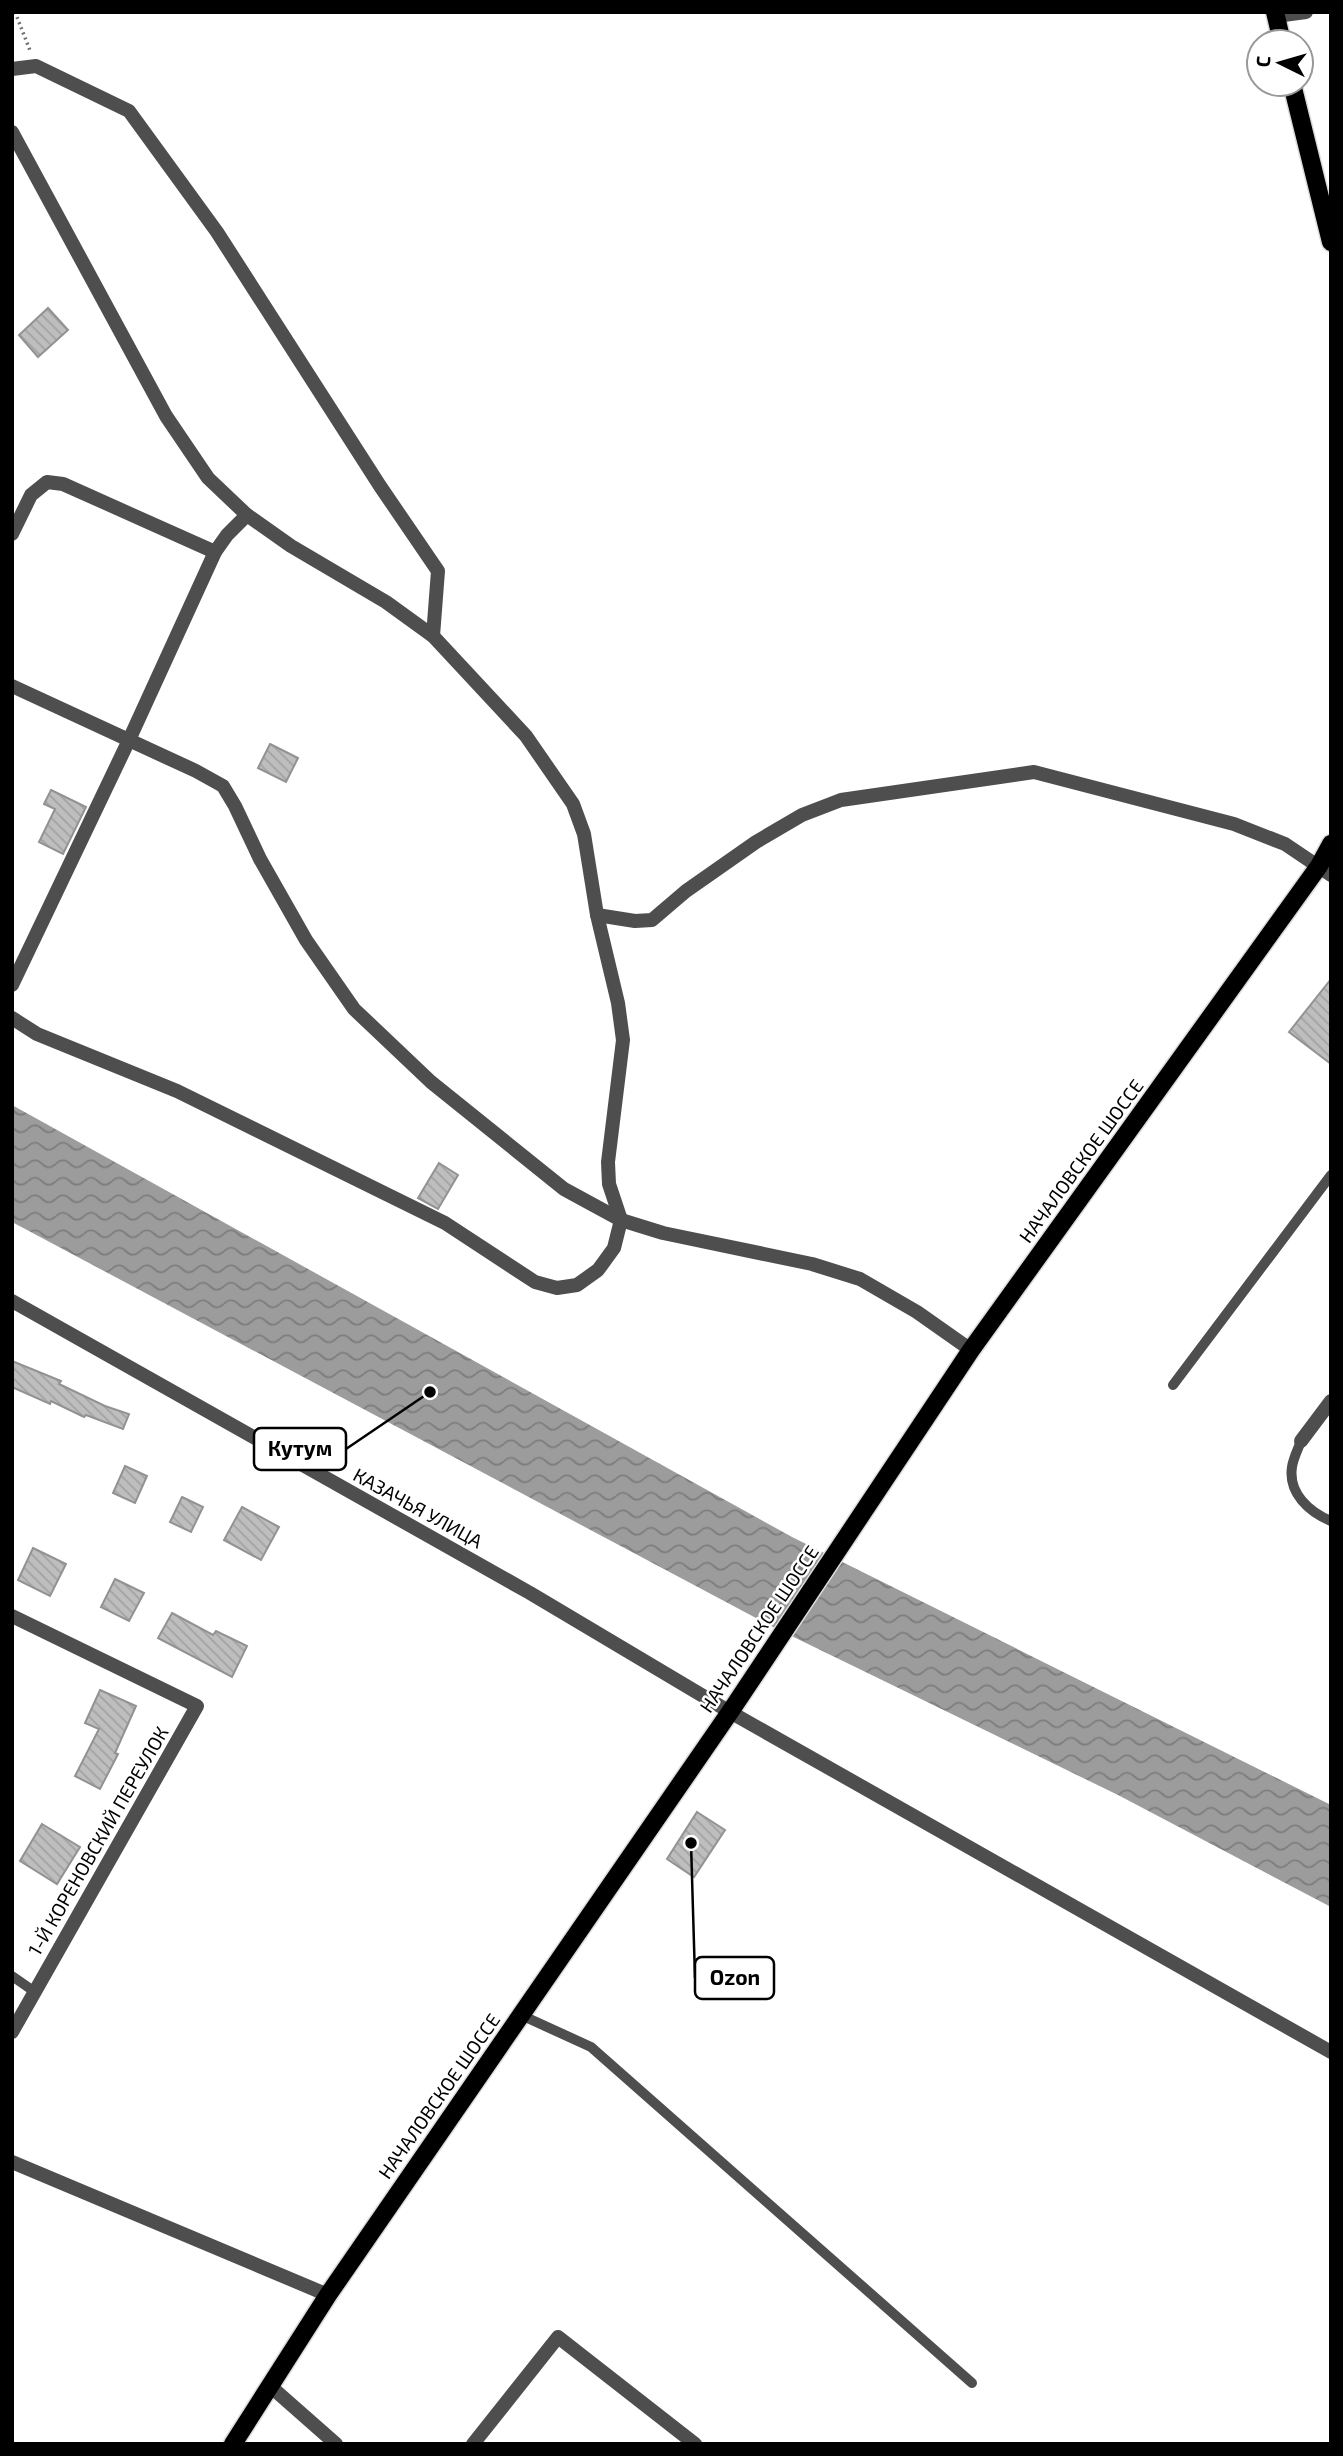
<svg xmlns="http://www.w3.org/2000/svg" width="1343" height="2456" font-family="'Exo 2',sans-serif">
<style>
.water{fill:url(#water-waves)}
.building{fill:url(#building-back-hatch);stroke:#929292;stroke-width:2}
.lines{fill:none;stroke-linecap:round;stroke-linejoin:round}
.primary-casing{stroke:#dbdbdb;stroke-width:21}
.path{stroke:#707070;stroke-width:3.5;stroke-dasharray:2 3.5;stroke-linecap:butt}
.lane{stroke:#4e4e4e;stroke-width:10}
.street{stroke:#4e4e4e;stroke-width:14}
.primary{stroke:#000;stroke-width:18}
.labels{text-anchor:middle;stroke-width:5;stroke-linejoin:round;paint-order:stroke}
.street-label{font-size:19px;fill:#000;stroke:#fff}
.leader{fill:none;stroke:#000;stroke-width:2.5}
.callout-dot{fill:#000;stroke:#fff;stroke-width:2.5}
.callout{fill:#fff;stroke:#000;stroke-width:2.5}
.callout-label{font-size:21px;text-anchor:middle;font-weight:bold;fill:#000}
</style>
<defs>
<pattern id="water-waves" width="16" height="10" patternUnits="userSpaceOnUse" patternTransform="scale(1.75)"><rect width="16" height="10" fill="#9c9c9c"/><path d="M0 5q4-4 8 0t8 0" fill="none" stroke="#7d7d7d"/></pattern>
<pattern id="building-back-hatch" width="6" height="6" patternUnits="userSpaceOnUse" patternTransform="scale(1.75)"><rect width="6" height="6" fill="#bebebe"/><path d="M-1 5l2 2M0 0l6 6M5-1l2 2" fill="none" stroke="#a2a2a2"/></pattern>
</defs>
<rect width="100%" height="100%" fill="#fff"/>
<path class="water" d="M12,1105l780,432 539,268v102l-213,-112 -349,-170 -757,-403z"/>
<g class="building">
<path d="M48,308l20,22 -30,27 -19,-22z"/>
<path d="M270,744l28,14 -12,24 -28,-14z"/>
<path d="M51,790l35,17 -23,47 -24,-12 16,-33 -11,-5z"/>
<path d="M1331,979v85l-42,-32z"/>
<path d="M439,1163l19,12 -20,34 -20,-11z"/>
<path d="M12,1361l49,20 -2,3 46,22 24,8 -6,15 -37,-14 -2,2 -33,-16 -1,3 -38,-17z"/>
<path d="M125,1466l22,10 -12,27 -22,-10z"/>
<path d="M182,1497l21,10 -12,25 -21,-10z"/>
<path d="M242,1507l37,20 -18,33 -37,-20z"/>
<path d="M33,1548l33,16 -16,32 -32,-16z"/>
<path d="M115,1579l29,14 -15,28 -28,-14z"/>
<path d="M172,1613l41,22 3,-4 31,15 -15,31 -74,-39z"/>
<path d="M100,1690l36,16 -21,47 3,1 -18,35 -25,-13 24,-47 -14,-6z"/>
<path d="M697,1812l28,18 -31,47 -27,-18z"/>
<path d="M42,1824l38,23 -23,37 -37,-23z"/>
</g>
<g class="lines">
<defs>
<g id="primary">
<path d="M1275,12l7,30"/>
<path d="M1292,84l39,158"/>
<path d="M233,2444l95,-149 402,-583 241,-362 348,-484 12,-22"/>
</g>
</defs>
<use href="#primary" class="primary-casing"/>
<path class="path" d="M15,12l16,41"/>
<g class="lane">
<path d="M1173,1385l158,-210"/>
<path d="M1301,1441c-3,8 -8,18 -9,26 -4,26 17,45 39,54"/>
<path d="M12,1976l23,16"/>
<path d="M521,2015l70,32 381,336"/>
</g>
<g class="street">
<path d="M1276,16l30,-4"/>
<path d="M12,69l24,-3 93,45 88,121 163,254 58,85 -5,65"/>
<path d="M12,132l154,284 42,62 39,37 44,31 95,56 47,34 93,100 47,68 11,30 13,81 21,88 5,37 -15,122 1,22 12,36 -7,28 -16,22 -21,15 -20,3 -22,-6 -90,-59 -268,-132 -140,-57 -25,-16"/>
<path d="M12,534l19,-39 16,-13 16,2 152,68"/>
<path d="M12,686l184,85 27,15 12,20 25,53 46,81 48,69 77,73 133,107 57,31 42,13 149,31 48,15 57,33 54,38"/>
<path d="M597,915l38,6 17,-1 34,-29 70,-49 46,-27 39,-15 193,-28 200,52 51,20 46,31"/>
<path d="M12,985l117,-245 86,-188 12,-17 20,-20"/>
<path d="M12,1301l518,292 200,119 601,340"/>
<path d="M1301,1441l30,-40"/>
<path d="M12,1616l185,90 -185,326"/>
<path d="M12,2162l316,133"/>
<path d="M269,2385l67,59"/>
<path d="M473,2444l85,-107 137,107"/>
</g>
<use href="#primary" class="primary"/>
</g>
<g class="labels">
<g class="street-label">
<text transform="translate(1081 1161) rotate(-54)" y="7">НАЧАЛОВСКОЕ ШОССЕ</text>
<text transform="translate(418 1508) rotate(29)" y="7">КАЗАЧЬЯ УЛИЦА</text>
<text transform="translate(759 1629) rotate(-56)" y="7">НАЧАЛОВСКОЕ ШОССЕ</text>
<text transform="translate(98 1841) rotate(-60)" y="7">1-Й КОРЕНОВСКИЙ ПЕРЕУЛОК</text>
<text transform="translate(439 2096) rotate(-55)" y="7">НАЧАЛОВСКОЕ ШОССЕ</text>
</g>
</g>
<path class="leader" d="M430 1392L346 1449M691 1843L695 1978"/>
<g class="callout-dot">
<circle cx="430" cy="1392" r="7"/>
<circle cx="691" cy="1843" r="7"/>
</g>
<g class="callout">
<rect x="254" y="1428" width="92" height="42" rx="7"/>
<rect x="695" y="1957" width="79" height="42" rx="7"/>
</g>
<g class="callout-label">
<text x="300" y="1456">Кутум</text>
<text x="735" y="1985">Ozon</text>
</g>
<rect width="1343" height="2456" fill="none" stroke="#000000" stroke-width="28"/>
<g transform="translate(1280 63) rotate(275)"><circle r="33" fill="#ffffff" stroke="#999999" stroke-width="2"/>
<path d="M0-5L12 26L0 18L-12 26Z" fill="#000000"/>
<text y="-10" font-size="19" font-weight="bold" text-anchor="middle" fill="#000000">С</text>
</g>
</svg>
